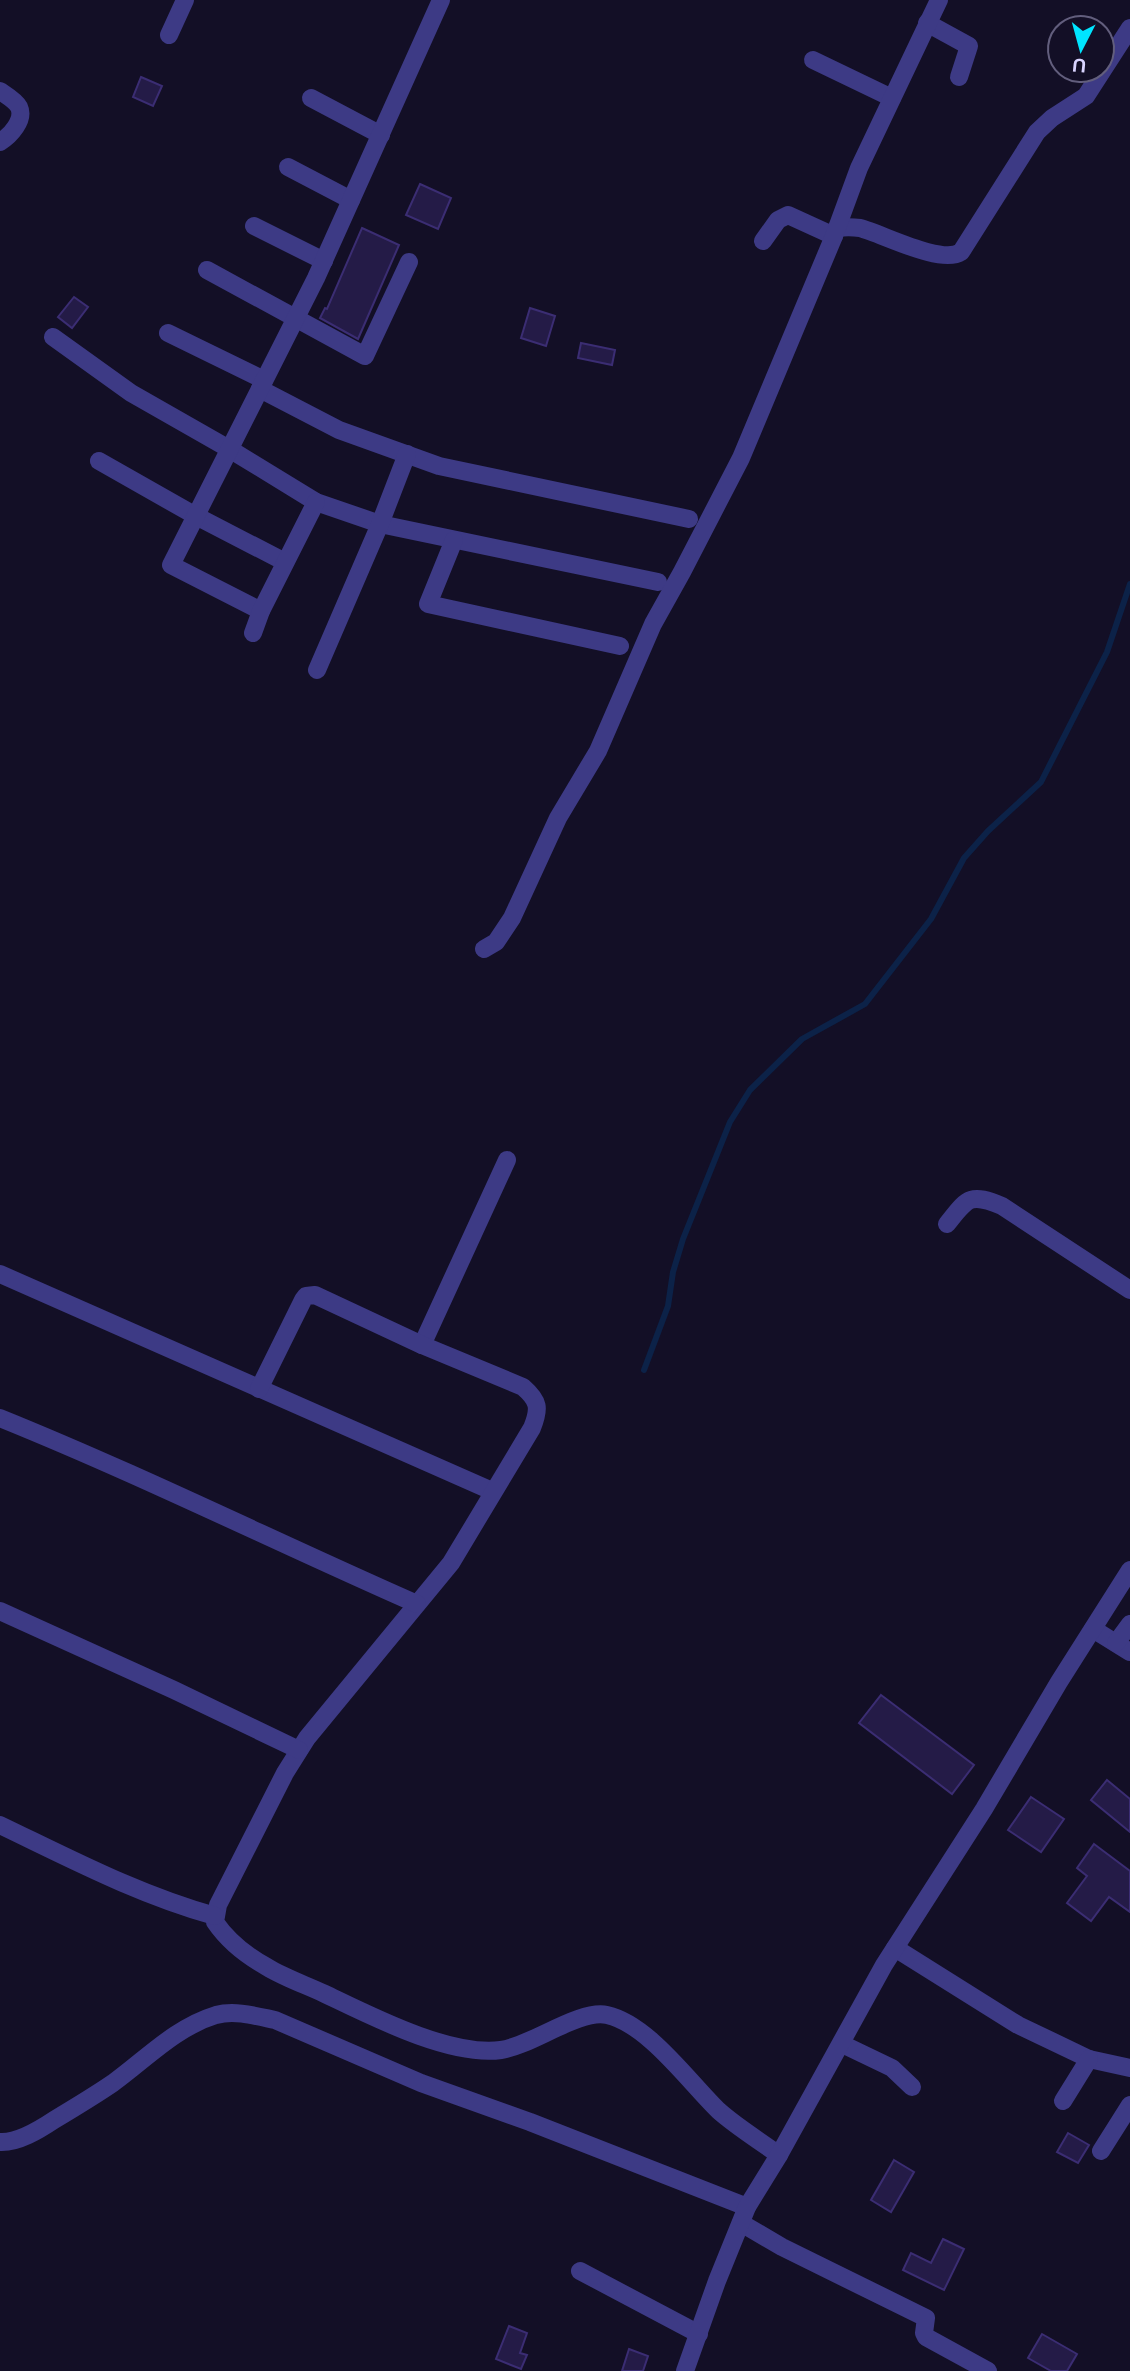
<svg xmlns="http://www.w3.org/2000/svg" width="1130" height="2371" font-family="Helvetica,sans-serif">
<style>
.lines{fill:none;stroke-linecap:round;stroke-linejoin:round}
.stream{stroke:#0c2248;stroke-width:6}
.building{fill:#241b47;stroke:#3b2d73;stroke-width:2}
.minor{stroke:#3d3a85;stroke-width:18}
</style>
<rect width="100%" height="100%" fill="#130f26"/>
<g class="lines">
<path class="stream" d="M644,1370l24,-64 5,-34 10,-33 47,-117 20,-32 52,-51 63,-35 66,-85 33,-61 24,-27 53,-49 66,-130 23,-68"/>
</g>
<g class="building">
<path d="M141,77l21,9 -9,20 -20,-9z"/>
<path d="M420,184l31,14 -13,31 -32,-14z"/>
<path d="M362,228l37,17 -41,94 -38,-21 5,-10 2,1z"/>
<path d="M74,297l14,10 -16,21 -14,-11z"/>
<path d="M530,308l25,8 -9,30 -25,-8z"/>
<path d="M581,343l34,7 -3,15 -34,-7z"/>
<path d="M881,1695l93,70 -22,29 -93,-71z"/>
<path d="M1107,1780l23,19v33l-39,-32z"/>
<path d="M1031,1797l33,22 -23,33 -33,-22z"/>
<path d="M1094,1844l36,27v41l-21,-15 -18,24 -24,-18 20,-27 -10,-8z"/>
<path d="M1068,2133l21,12 -11,18 -21,-11z"/>
<path d="M894,2160l20,12 -23,40 -20,-12z"/>
<path d="M943,2239l21,10 -20,41 -41,-20 8,-17 20,10z"/>
<path d="M509,2326l18,7 -7,20 7,2 -6,14 -25,-10z"/>
<path d="M1042,2334l35,20 -10,17h-16l-23,-13z"/>
<path d="M629,2349l19,7 -5,15h-21z"/>
</g>
<g class="lines">
<g class="minor">
<path d="M927,23l42,23 -10,31"/>
<path d="M169,35l16,-35"/>
<path d="M813,60l79,38"/>
<path d="M0,91c6,4 16,10 19,16 6,13 -9,29 -19,35"/>
<path d="M311,98l70,37"/>
<path d="M288,167l63,33"/>
<path d="M254,226l70,35"/>
<path d="M837,228c8,-1 15,-1 23,0 23,6 81,37 101,24l76,-120 15,-14 34,-22 44,-68"/>
<path d="M763,241l15,-21 10,-5 46,21"/>
<path d="M207,270l158,86 44,-94"/>
<path d="M168,333l96,47"/>
<path d="M53,337l78,56 100,57 85,52 64,22 278,58"/>
<path d="M260,389l79,41 100,36 250,53"/>
<path d="M99,461l97,55 89,46"/>
<path d="M454,540l-26,64 192,42"/>
<path d="M261,611l-90,-46 145,-287 125,-278"/>
<path d="M253,633l8,-22 55,-109"/>
<path d="M317,670l63,-146 27,-70"/>
<path d="M484,949l12,-7 16,-24 46,-100 40,-67 55,-127 29,-52 59,-114 93,-222 25,-68 80,-168"/>
<path d="M947,1224c20,-25 22,-32 55,-18l128,84"/>
<path d="M0,1274l492,217"/>
<path d="M422,1345l85,-185"/>
<path d="M259,1389l44,-89 3,-4 9,-1 107,50 101,42c16,14 17,21 9,41l-81,135 -144,175 -22,35 -67,132 -3,17c13,19 32,34 52,45 18,11 39,18 58,27 46,22 125,63 176,56 30,-4 78,-41 106,-35 41,9 82,67 112,96 18,16 41,30 60,44"/>
<path d="M0,1418c141,57 278,125 417,186"/>
<path d="M0,1611l174,79 125,60"/>
<path d="M1093,1629l37,23"/>
<path d="M1116,1643l14,-19"/>
<path d="M0,1825c71,34 139,70 215,91"/>
<path d="M895,1948l123,77 71,34 41,9"/>
<path d="M842,2044l50,24 20,19"/>
<path d="M1063,2101l26,-42"/>
<path d="M0,2142c18,1 39,-12 54,-22 20,-12 40,-24 59,-37 33,-24 63,-56 103,-68 19,-5 40,1 59,5l146,63 109,39 217,85"/>
<path d="M1101,2151l29,-46"/>
<path d="M741,2223l41,24 144,71 -2,15 2,4 62,34"/>
<path d="M580,2271l119,63"/>
<path d="M685,2371l32,-90 30,-74 32,-52 105,-190 100,-156 75,-127 71,-112"/>
</g>
</g>
<g transform="translate(1081 49) rotate(186)"><circle r="33" fill="#130f26" stroke="#625e7d" stroke-width="2"/>
<path d="M0-5L12 26L0 18L-12 26Z" fill="#00e5ff"/>
<text y="-10" font-size="19" font-weight="bold" text-anchor="middle" fill="#d9d4ff">U</text>
</g>
</svg>
